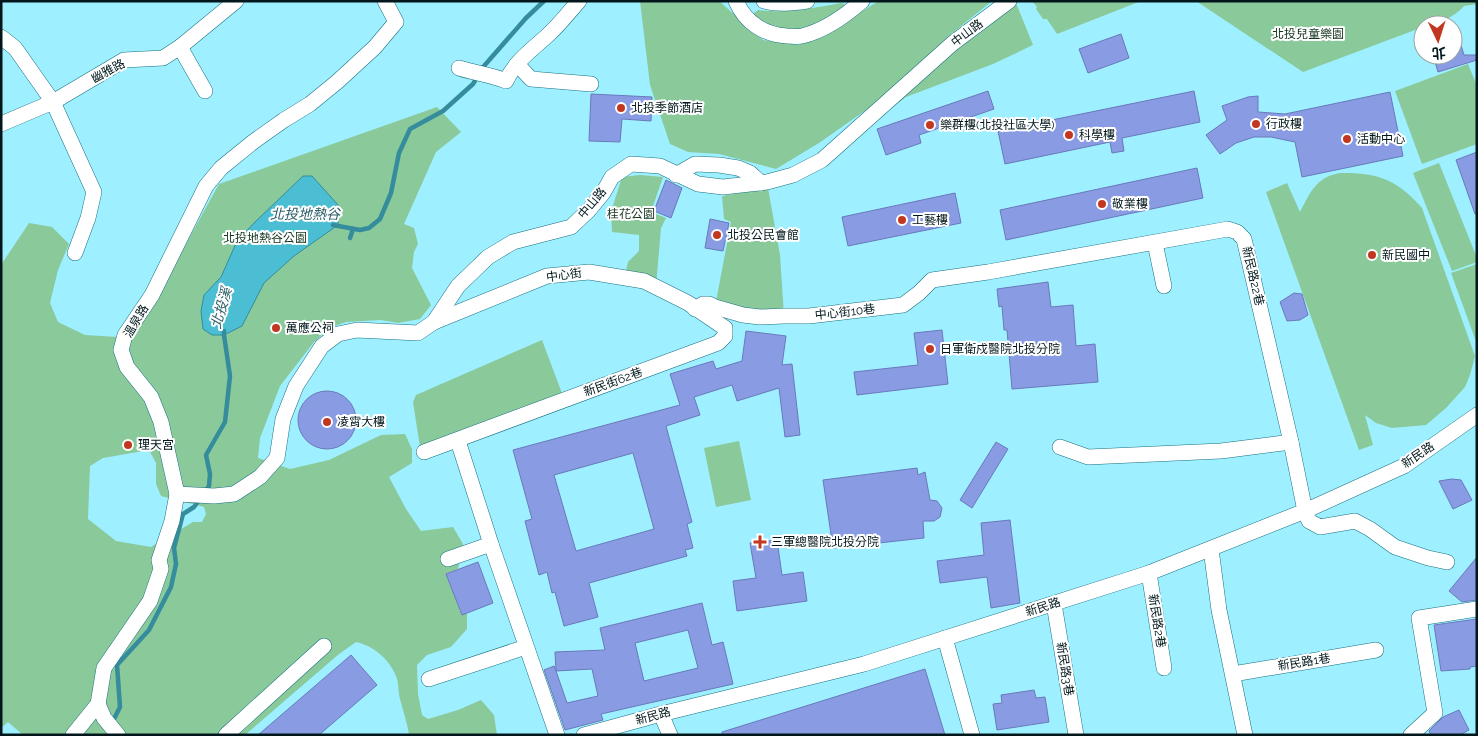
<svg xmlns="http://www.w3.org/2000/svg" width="1478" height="736" font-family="Raleway,'Noto Sans TC',sans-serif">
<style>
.green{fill:#8ac99a;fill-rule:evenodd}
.water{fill:#4bbed3;stroke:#358c9c}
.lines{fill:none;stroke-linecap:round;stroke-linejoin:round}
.stream{stroke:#358c9c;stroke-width:4.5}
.building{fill:#899ce3;stroke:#6979bb;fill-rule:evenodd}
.minor-casing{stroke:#187180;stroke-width:16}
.minor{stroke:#fff;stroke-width:15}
.poi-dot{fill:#c23720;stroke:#fff;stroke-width:2}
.labels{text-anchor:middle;stroke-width:4;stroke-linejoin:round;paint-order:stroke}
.street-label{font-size:12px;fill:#01171b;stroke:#fff}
.park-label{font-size:12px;fill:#14341e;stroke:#fff}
.poi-label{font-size:12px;fill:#01171b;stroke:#fff;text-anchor:start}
.water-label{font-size:14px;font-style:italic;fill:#2f5f69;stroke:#fff}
</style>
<rect width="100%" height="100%" fill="#9eefff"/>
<g class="green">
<path d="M640,1h79l44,39 36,5 31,-15 49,-29h113l-42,34 -67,63 -64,45 -43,26 -57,-15 -31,-2 -18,-8 -20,-59z"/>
<path d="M1032,1h109l-84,33 -10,-15h-4l-7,-10 1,-2z"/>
<path d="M1196,1h281v3l-13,2c-9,11 -27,19 -41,19v2l-120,45z"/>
<path d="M841,3l4,1 -4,6 -38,20 -27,-1 -22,-12v-4l4,-3c28,4 55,-2 83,-7z"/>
<path d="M1016,3l17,42 -40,19 -87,33 -26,20 42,-46z"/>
<path d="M1468,64l9,22v58l-55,20 -27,-73z"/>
<path d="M437,107l24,25 -25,20 -32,72 10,4 4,16 -4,8 -2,16 19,37 -11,14 -22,4 -17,-3 -35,2 -17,6 -15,14 -34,44 -20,52 -2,20 32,11 39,-9 52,-25 24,-1 7,15v14l-23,14 17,32 15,22 32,-4 10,17 -5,25 -11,5 14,40 6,-2v17l-16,18 -24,8 -10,10 1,29 4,21 6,4 30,-9 23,-10 13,15 3,20h-89l1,-1c-2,-12 -6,-23 -9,-35 -2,-7 -1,-16 -4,-23 -7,-17 -22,-30 -40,-34l-17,12 -94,81h-222l-15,-13 -7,6v-463l28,-42 23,4 17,17 -11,26 -8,33 8,19 27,13 49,3 85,-154zM149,450l7,13v21l5,12 43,11 2,7 -4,8h-9l-42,25 -35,-6 -28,-22 2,-53 13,-8z"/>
<path d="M1439,163l38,95v4l-25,9 -39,-98z"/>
<path d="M1340,173c37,-1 58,7 82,35l53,148 -5,19 -5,12 -19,21 -20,17 -34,3 -16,-5 -11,-8 8,30 -14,5 -93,-258 21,-9 13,29c10,-19 16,-35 40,-39z"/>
<path d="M640,175l23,2 -12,35 15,6 -5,10 -5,58 -32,-8 4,-16 11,-11v-16l-27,-3 -1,-20 11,-35z"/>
<path d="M768,188l12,67 4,61 -69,-9 16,-85 -7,-3 -2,-23z"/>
<path d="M1477,264v80l-26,-71z"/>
<path d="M542,340l21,56 -143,51 -7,-45 3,-7z"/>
<path d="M739,441l12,59 -35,7 -12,-59z"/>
</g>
<path class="water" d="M303,176h9l27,30 -1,19 -44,31 -30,27 -22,43 -18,9h-12l-9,-6 -2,-18 3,-16 17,-18 16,-36 18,-19z"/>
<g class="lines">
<g class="stream">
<path d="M333,225l27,5 9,-2 11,-9 11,-26 8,-40 11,-24 33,-18 30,-27 11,-18 42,-48 18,-17"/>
<path d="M350,238l3,-9"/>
<path d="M204,493l5,-7 1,-12 -4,-19 19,-33 5,-46 -6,-41v-4"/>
<path d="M113,721l7,-14 -3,-42 32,-35 22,-43 5,-23 -2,-16 9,-34 11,-7 6,-8"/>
</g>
</g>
<g class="building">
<path d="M1453,29h3l8,26h13v5l-39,12 -5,-17h20z"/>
<path d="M1121,34l8,24 -41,15 -9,-24z"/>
<path d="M988,91l6,18 -75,26 2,8 -35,12 -9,-26z"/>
<path d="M1194,91l6,31 -78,16 2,13 -12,2 -2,-11 -105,22 -7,-33z"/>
<path d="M1390,92l13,64 -101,21 -7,-35 -24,-5h-17l-18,6 -16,11 -14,-19 21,-15 -5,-14 26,-9 10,-1v16l27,2z"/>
<path d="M591,94l61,3 -1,24 -29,-2 -2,23 -31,-1z"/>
<path d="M1477,152v61l-2,1 -19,-54z"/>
<path d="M1197,168l6,30 -197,42 -6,-30z"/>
<path d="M666,180l16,8 -11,30 -17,-7z"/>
<path d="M955,193l6,30 -113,23 -6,-29z"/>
<path d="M710,219l19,4 -6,28 -18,-3z"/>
<path d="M1048,282l3,25 22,-2 3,41 19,-2 3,38 -86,7 -5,-59h-3l-2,-24 -3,1 -2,-18z"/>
<path d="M1294,293l8,1 6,21 -8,5 -13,1 -7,-19z"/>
<path d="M942,330l6,54 -91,11 -3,-23 64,-7 -4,-32z"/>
<path d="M746,331l40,5 -4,29 10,-1 8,71 -15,2 -6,-49 -42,13 -5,-16 -38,12 6,18 -34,11 26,96 -5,2 6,24 -8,2 2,6 -98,27 9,34 -34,9 -9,-34 -3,1 -5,-21 -8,3 -14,-54 7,-2 -19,-69 167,-45 -10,-31 43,-13 3,8 26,-8zM633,453l21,76 -78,22 -22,-76z"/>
<circle cx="327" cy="420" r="29"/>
<path d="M996,442l12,7 -36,59 -12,-8z"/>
<path d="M917,468l1,7 7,-3 5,28 7,1 5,7 -2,9 -6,4h-11l1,17 -91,10 -10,-68z"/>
<path d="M1452,479l9,1 11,20 -19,9 -14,-28z"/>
<path d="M1010,520l10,83 -29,5 -4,-31 -47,6 -3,-22 47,-6 -3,-32z"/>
<path d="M777,540l5,35 21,-3 4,29 -70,10 -4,-30 23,-3 -6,-35z"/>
<path d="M1477,557v43l-15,2 -13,-11z"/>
<path d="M478,562l15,41 -31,12 -16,-41z"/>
<path d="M702,603l10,42 11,-3 10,42 -132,30 2,6 -38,10 -21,-60 10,-4 2,5 -1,-19 50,-2 -5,-22zM688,630l10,38 -54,13 -9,-38zM592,669l6,27 -31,7 -11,-32z"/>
<path d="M1477,619v47l-7,1v2l-29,2 -7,-46z"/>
<path d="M351,655l26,30 -36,31 -22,19h-61z"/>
<path d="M925,669l20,66h-223v-3z"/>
<path d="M1034,690l2,8 9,-1 4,25 -52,8 -4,-26 9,-1 -1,-8z"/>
<path d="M1459,710l10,20 -9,5h-29l-2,-4 14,-14z"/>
</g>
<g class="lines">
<defs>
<g id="minor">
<path d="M736,1c9,21 28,34 51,35 5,0 11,1 15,0 21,-5 44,-21 60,-35"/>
<path d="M764,1c14,4 29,2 43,0"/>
<path d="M1,37l14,11 38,54 41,90 -6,26 -13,35"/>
<path d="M180,47l25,44"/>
<path d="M517,64l14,15 60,5"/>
<path d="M459,68c16,5 33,7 47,13 10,-21 27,-32 43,-47 11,-10 20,-22 30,-33"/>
<path d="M1,124l52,-22 71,-42 39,-2 17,-11 56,-46"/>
<path d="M676,175l19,-11 24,1 19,3 12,5 11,10"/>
<path d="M1155,243l9,43"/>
<path d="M695,309l8,-5h6l6,3 28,8 17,2 24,-1h25l94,-11 16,-12 13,-13 56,-8 240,-43 9,3 7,7 47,203 14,69 4,10 11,6 35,-6 15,8 25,18 33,11 19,4"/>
<path d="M458,441l33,103 66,191"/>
<path d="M1060,447l28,10 133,-6 70,-9"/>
<path d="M424,452l294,-109 7,-7v-8l-37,-25 -44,-22 -55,-9 -42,4 -113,46"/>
<path d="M177,494l37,2 20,-2 26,-17 17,-19 6,-39 13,-33 26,-40 16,-12 19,-4 61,3 16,-11 24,-36 30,-29 25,-15 58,-15 18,-17 14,-17 9,-16 19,-13 29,2 38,18 25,3 44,-5 26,-7 29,-15 131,-117 56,-42"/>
<path d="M1211,549l8,61 26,125"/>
<path d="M448,559l43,-15"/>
<path d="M1149,573l15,95"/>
<path d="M1054,604l22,131"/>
<path d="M945,638l27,97"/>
<path d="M1233,674l143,-24"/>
<path d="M429,679l97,-32"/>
<path d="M98,704l6,14 14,17"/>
<path d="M661,714l9,21"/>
<path d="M73,735l25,-31 6,-36 46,-67 11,-32 -2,-9 13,-39 5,-27 -16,-72 -10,-25 -24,-30 -6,-17 4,-15 27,-40 54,-109 15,-18 32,-26 31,-22 26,-16 27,-22 38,-35 21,-25 -11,-21"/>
<path d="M226,735l98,-89"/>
<path d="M584,735l77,-21 203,-50 285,-91 156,-62 99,-45 73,-51"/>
<path d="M1411,735l24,-22 -16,-95 58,-9"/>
</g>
</defs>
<use href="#minor" class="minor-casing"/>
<use href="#minor" class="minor"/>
</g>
<g class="poi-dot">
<circle cx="621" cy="108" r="5"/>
<circle cx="1256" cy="124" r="5"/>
<circle cx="930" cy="125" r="5"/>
<circle cx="1069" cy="135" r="5"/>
<circle cx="1347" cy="139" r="5"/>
<circle cx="1102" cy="204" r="5"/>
<circle cx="902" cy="220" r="5"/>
<circle cx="717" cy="235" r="5"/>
<circle cx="1372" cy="255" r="5"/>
<circle cx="276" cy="328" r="5"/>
<circle cx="930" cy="349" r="5"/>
<circle cx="327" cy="422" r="5"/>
<circle cx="128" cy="445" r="5"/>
<path d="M757.5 534.5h5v5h5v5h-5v5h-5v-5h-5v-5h5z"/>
</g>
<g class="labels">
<g class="street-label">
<text transform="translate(967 33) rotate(-37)" y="4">中山路</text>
<text transform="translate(108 71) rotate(-28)" y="4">幽雅路</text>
<text transform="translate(592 203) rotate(-50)" y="4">中山路</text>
<text transform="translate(564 275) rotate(-8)" y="4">中心街</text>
<text transform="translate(1253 276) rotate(77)" y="4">新民路22巷</text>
<text transform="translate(845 312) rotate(-6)" y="4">中心街10巷</text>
<text transform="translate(136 321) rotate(-59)" y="4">溫泉路</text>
<text transform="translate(613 382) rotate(-20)" y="4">新民街62巷</text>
<text transform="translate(1418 455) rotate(-34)" y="4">新民路</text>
<text transform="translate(1043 607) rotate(-18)" y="4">新民路</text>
<text transform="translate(1157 621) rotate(81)" y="4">新民路2巷</text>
<text transform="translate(1304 662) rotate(-9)" y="4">新民路1巷</text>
<text transform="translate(1065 669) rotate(81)" y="4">新民路3巷</text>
<text transform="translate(653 716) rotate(-15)" y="4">新民路</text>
</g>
<g class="park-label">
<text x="1308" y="38">北投兒童樂園</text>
<text x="631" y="218">桂花公園</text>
<text x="265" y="242">北投地熱谷公園</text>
</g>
<g class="poi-label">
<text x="631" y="112">北投季節酒店</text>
<text x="1266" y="128">行政樓</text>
<text x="940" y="129">樂群樓(北投社區大學)</text>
<text x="1079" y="139">科學樓</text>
<text x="1357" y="143">活動中心</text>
<text x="1112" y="208">敬業樓</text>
<text x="912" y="224">工藝樓</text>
<text x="727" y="239">北投公民會館</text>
<text x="1382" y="259">新民國中</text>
<text x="286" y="332">萬應公祠</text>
<text x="940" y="353">日軍衛戍醫院北投分院</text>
<text x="337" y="426">凌霄大樓</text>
<text x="138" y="449">理天宮</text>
<text x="771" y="546">三軍總醫院北投分院</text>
</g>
<g class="water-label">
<text x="305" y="219">北投地熱谷</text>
<text transform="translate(221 308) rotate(-74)" y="5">北投溪</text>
</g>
</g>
<rect width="1478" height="736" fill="none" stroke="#01171b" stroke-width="5"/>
<g transform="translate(1438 40) rotate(176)"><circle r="24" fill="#ffffff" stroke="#99a2a4"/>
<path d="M0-4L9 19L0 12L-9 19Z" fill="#c23720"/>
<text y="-8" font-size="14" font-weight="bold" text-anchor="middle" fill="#01171b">北</text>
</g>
</svg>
